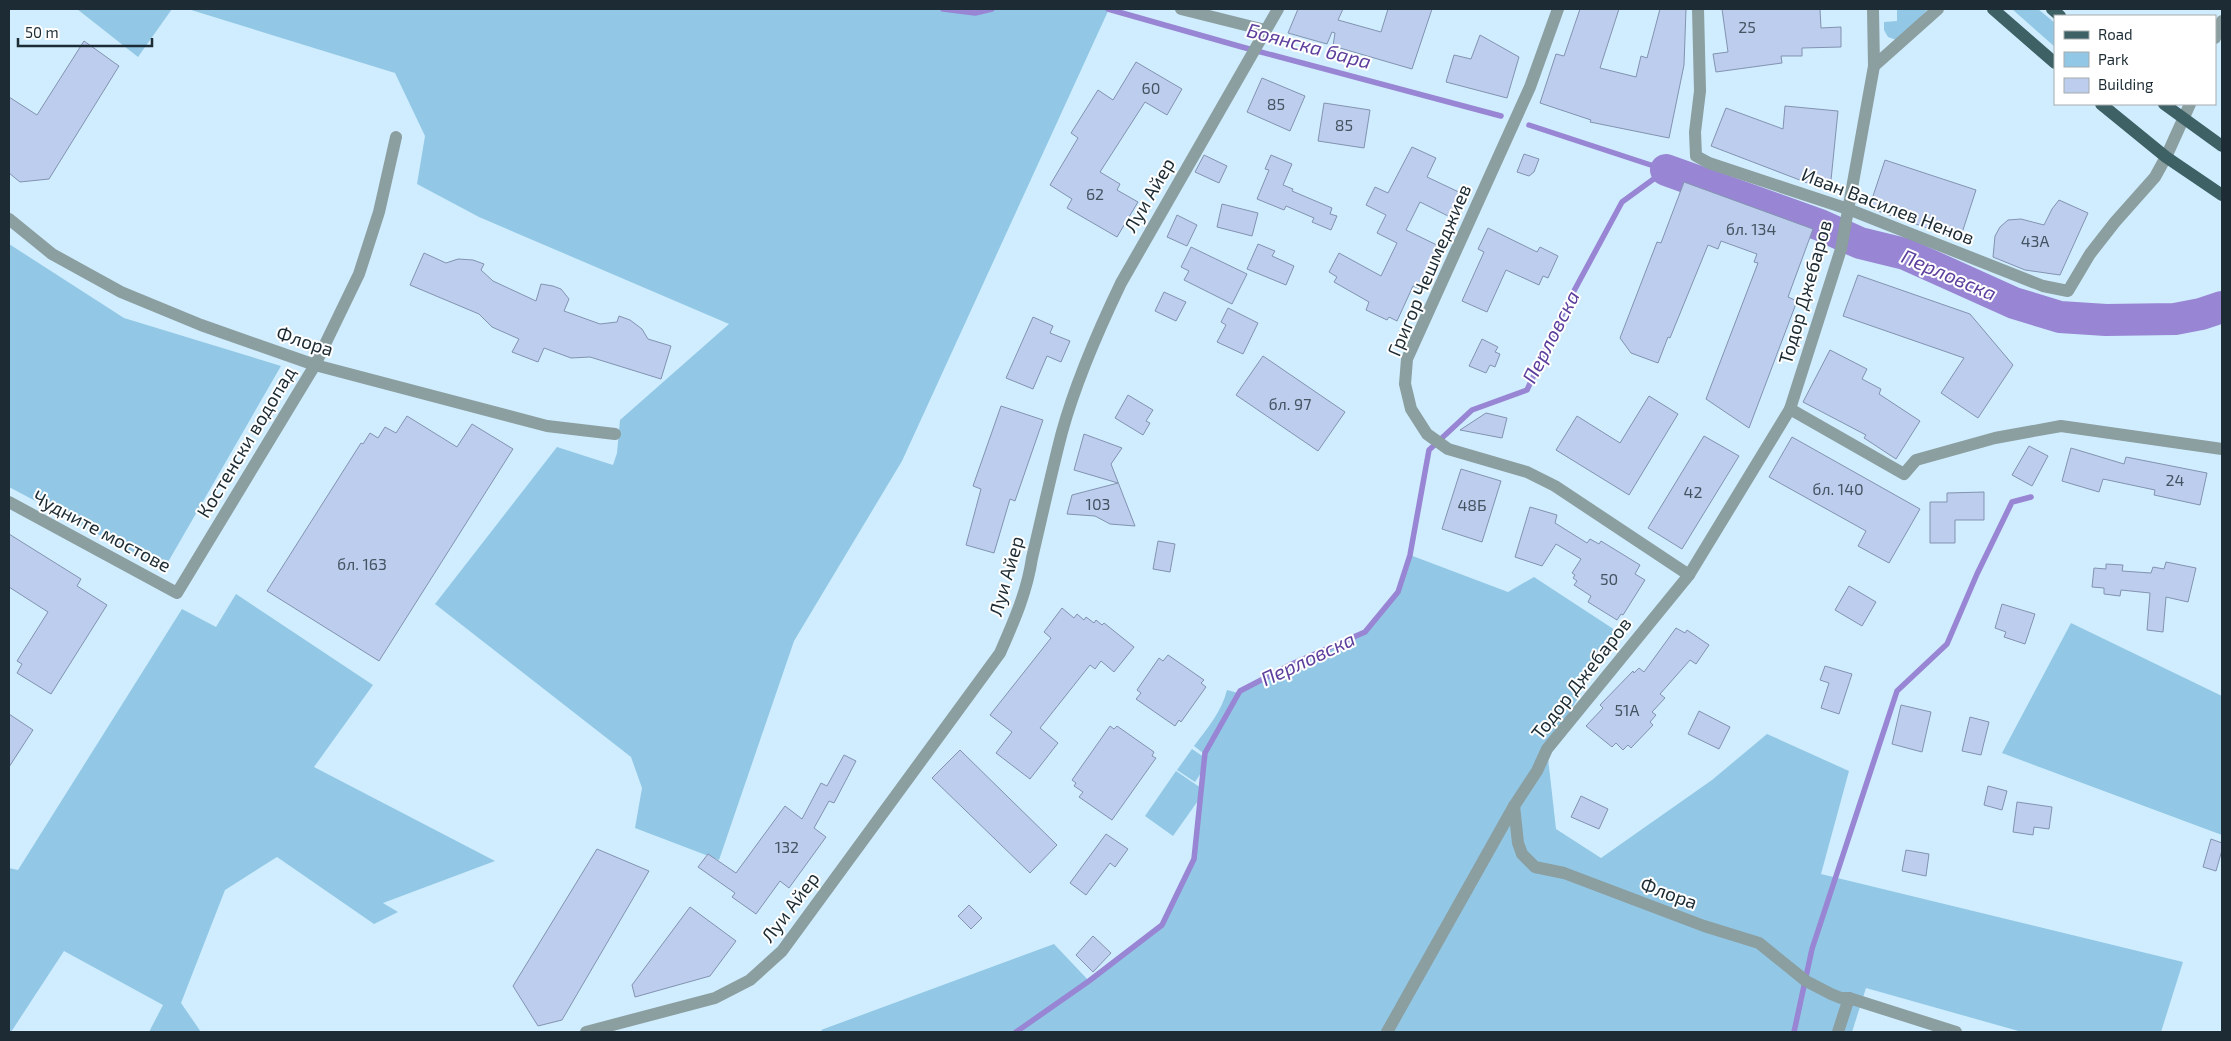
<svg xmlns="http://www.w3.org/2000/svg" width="2231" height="1041" font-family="'Exo 2',sans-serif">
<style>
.green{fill:#92c8e6}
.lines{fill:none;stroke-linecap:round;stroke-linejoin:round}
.stream{stroke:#9885d3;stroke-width:5.5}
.river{stroke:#9885d3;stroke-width:32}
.building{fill:#bccded;stroke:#8393b1}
.minor{stroke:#8b9ea0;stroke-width:12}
.primary{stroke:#3d6164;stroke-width:12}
.labels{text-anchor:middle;stroke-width:4;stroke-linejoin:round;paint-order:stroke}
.number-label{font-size:16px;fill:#455462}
.street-label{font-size:19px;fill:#1d2c34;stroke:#fff}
.water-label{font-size:20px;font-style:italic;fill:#5d409d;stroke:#fff}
</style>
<rect width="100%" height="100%" fill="#cfedfe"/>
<g class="green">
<path d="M77,9h95l-34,48z"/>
<path d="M188,9h921l-207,452 -108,180 -75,219 -84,-32 7,-40 -11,-31 -196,-153 122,-157 56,18 4,-12 3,-33 109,-96 -250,-107 -62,-33 8,-48 -30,-63z"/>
<path d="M1897,9h31l-29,32 -11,-4 -4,-7v-8l13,-1z"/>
<path d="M2012,9h26l17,14v24z"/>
<path d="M9,244l115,74 157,48 -117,203 -155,-82z"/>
<path d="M1410,555l98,37 26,-15 84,55 -71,117 9,80 45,29 111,-78 55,-46 82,37 -28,103 362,88 -22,70h-139l-156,-44 -14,44h-1029l-2,-2 233,-86 35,37 73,-56 32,-66 6,-61 -27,38 -28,-20 31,-45 25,17 2,-18 -8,12 -18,-12 15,-21 12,8 36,-66 52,-27 73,-32 33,-40z"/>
<path d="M236,594l137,91 -59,82 181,94 -112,42 15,9 -24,12 -97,-67 -52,33 -44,113 20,29h-52l14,-27 -99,-54 -53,81h-2v-164l9,2 164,-261 34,18z"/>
<path d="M2071,623l151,73v139l-220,-82z"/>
<path d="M1227,690l11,3 -35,60 -9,-7c13,-17 28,-35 33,-56z"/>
</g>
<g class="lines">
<g class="stream">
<path d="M943,9l32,4 17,-4"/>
<path d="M1108,9l134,38 259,69"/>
<path d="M1529,125l137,45"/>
<path d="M1016,1032l73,-51 73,-56 32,-66 11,-106 35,-62 52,-27 73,-32 33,-40 12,-37 19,-105 43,-40 55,-20 41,-88 54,-100 44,-32"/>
<path d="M1794,1032l18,-83 85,-258 50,-47 30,-70 35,-72 19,-5"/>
</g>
<path class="river" d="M1666,170l154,55 40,18 45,11 109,49 46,14 46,3 69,-1 26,-5 21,-7"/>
</g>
<g class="building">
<path d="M1298,9h45l-5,11 43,12 7,-23h44l-20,60 -79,-23 2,-13 -3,-1 -5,12 -39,-11z"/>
<path d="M1580,9h39l-19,59 36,9 5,-21 6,2 13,-49h26l-2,56 -15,73 -79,-16 1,-2 -51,-17 16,-49 8,2z"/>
<path d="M1722,9h98l1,19 20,-1v20l-39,1v8h-21l1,7 -66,9 -3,-18 15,-2z"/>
<path d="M1480,35l39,22 -12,41 -61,-16 8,-27 17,4z"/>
<path d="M84,41l35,25 -70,113 -29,3 -11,-9v-76l28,18z"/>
<path d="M1136,62l46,27 -15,26 -22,-13 -45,70 20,12 -3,6 21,12 -21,35 -50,-29 5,-9 -22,-14 28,-47 -7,-5 27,-43 15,10z"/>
<path d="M1262,78l43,18 -15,35 -43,-19z"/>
<path d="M1324,103l46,7 -6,38 -46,-7z"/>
<path d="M1785,106l53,5 -7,69 -4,5 -9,2 -107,-41 15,-38 57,21z"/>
<path d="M1412,147l24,11 -9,19 36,17 -11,24 -32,-16 -14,28 39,19 -20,42 -12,-5 -16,35 -8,-4 -2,3 -21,-10 3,-8 -35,-20 3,-5 -8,-5 10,-19 42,23 16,-33 -20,-10 9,-18 -20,-10 9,-18 13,6z"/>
<path d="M1524,154l15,5 -5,13 -5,4 -12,-4z"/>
<path d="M1204,155l23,11 -8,17 -24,-11z"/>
<path d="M1271,155l21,9 -9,21 10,4 -1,2 40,17 -2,6 7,2 -6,14 -19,-8 2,-4 -28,-12 -2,4 -27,-11 12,-29 -4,-1z"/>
<path d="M1885,160l91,30 -16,49 -91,-31z"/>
<path d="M1684,182l129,47 -25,68 9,4 -48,127 -43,-29 52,-136 -4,-1 3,-8 -36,-13 -3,8 -10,-4 -38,93 -2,-1 -10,26 -27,-10 -11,-15 37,-96 4,1z"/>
<path d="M2059,200l29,13 -28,62 -35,-5 -32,-13 2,-21 5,-9 8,-7 13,-1 23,6 8,-16z"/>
<path d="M1222,204l36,9 -6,23 -35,-9z"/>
<path d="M1177,215l20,10 -10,21 -20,-9z"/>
<path d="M1488,228l49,24 3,-5 18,9 -10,22 -5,-2 -4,9 -33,-15 -19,42 -25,-11 22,-49 -6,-3z"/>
<path d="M1258,244l17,7 -3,5 22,10 -8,19 -39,-16z"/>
<path d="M1191,247l56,27 -15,30 -48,-24 5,-9 -8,-4z"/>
<path d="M424,253l22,10 12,-4 15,1 11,4 -3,6 12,11 43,20 5,-17 12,2 8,3 8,10 -5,12 36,13 17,-2 2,-6 11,4 12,9 6,10 23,7 -10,33 -71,-22 -19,1 -27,-10 -6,14 -26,-10 7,-13 -27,-12 -13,-13 -69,-29z"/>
<path d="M1858,275l112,39 43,51 -35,53 -37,-25 23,-35 -121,-42z"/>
<path d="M1164,292l22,10 -10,19 -21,-10z"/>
<path d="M1228,308l30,15 -15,31 -26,-12 9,-17 -5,-3z"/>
<path d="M1033,317l20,9 -3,7 20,8 -9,21 -14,-6 -14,33 -27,-11z"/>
<path d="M1482,339l16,8 -3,5 5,2 -5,13 -5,-2 -4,8 -17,-7z"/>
<path d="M1830,350l37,19 -5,10 19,10 -2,5 41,27 -24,38 -32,-21 2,-3 -63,-33z"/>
<path d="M1263,356l82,56 -27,39 -82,-56z"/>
<path d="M1128,395l25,15 -7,11 4,2 -7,12 -28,-17z"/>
<path d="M1649,396l29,18 -49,81 -73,-45 21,-34 43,27z"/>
<path d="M1001,406l42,14 -28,81 -5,-2 -16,54 -28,-8 15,-56 -8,-3z"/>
<path d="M1486,413l21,5 -5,20 -42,-8z"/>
<path d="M407,416l50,31 15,-23 41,25 -134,212 -112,-70 94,-148 2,1 7,-11 8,5 7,-11 11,6z"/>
<path d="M1084,434l38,14 -11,16 24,62 -25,-2 -15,-8 -28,-2 5,-19 46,-12 -44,-13z"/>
<path d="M1704,436l35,20 -57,93 -34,-21z"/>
<path d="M1792,437l128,72 -31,54 -31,-17 8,-15 -97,-54z"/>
<path d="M2029,446l19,10 -16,30 -20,-11z"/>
<path d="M2071,448l53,16 2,-7 81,16 -7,32 -46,-10 1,-5 -52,-11 -4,13 -37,-11z"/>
<path d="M1461,469l40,12 -19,61 -40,-13z"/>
<path d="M1984,492v28h-29v23h-25v-41h17v-9z"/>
<path d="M1530,507l27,8 -2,8 32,20 3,-4 9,5 2,-3 39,24 -5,9 10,6 -22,35 -2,-1 -4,6 -29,-18 3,-6 -17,-11 3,-4 -4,-3 2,-3 -3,-2 9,-14 -25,-15 -14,22 -27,-9z"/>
<path d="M9,534l72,45 -4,7 30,19 -56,89 -34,-21 5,-9 -5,-3 31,-49 -39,-25z"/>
<path d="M1158,541l17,3 -5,28 -17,-3z"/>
<path d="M2166,562l30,6 -8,34 -22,-5 -3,35 -16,-2 3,-37 -29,-3 -1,6 -16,-2v-6l-12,-1 2,-19 12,1v-5l17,1 -1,6 29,2 2,-6 11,2z"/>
<path d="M1849,586l27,16 -14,24 -27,-16z"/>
<path d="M2002,604l33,10 -10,30 -21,-7 2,-5 -11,-4z"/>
<path d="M1062,608l12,10 3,-4 7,6 2,-3 8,6 2,-3 6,5 2,-2 30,24 -20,25 -13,-11 -6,8 -5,-4 -50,63 18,15 -28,36 -34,-26 16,-21 -22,-17 61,-77 -7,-6z"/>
<path d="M1676,628l9,5 2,-3 22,15 -13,19 -6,-4 -30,34 5,4 -13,14 4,3 -6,7 3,3 -22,23 -3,-3 -5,5 -7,-7 -4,4 -26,-21 17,-18 -3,-3 33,-34 1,2 5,-5 5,4z"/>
<path d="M1168,655l36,25 -3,3 5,4 -25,35 -2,-2 -4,6 -39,-27 5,-6 -4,-3 22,-32 4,3z"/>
<path d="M1825,666l27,8 -13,40 -18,-6 8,-25 -9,-3z"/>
<path d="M1901,705l30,7 -9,40 -30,-8z"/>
<path d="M1699,711l31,16 -11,22 -31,-15z"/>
<path d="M9,714l24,16 -24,37z"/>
<path d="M1970,717l19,5 -8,33 -19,-4z"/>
<path d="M1110,726l4,3 3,-3 37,26 -2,4 4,2 -44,62 -33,-23 4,-5 -9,-6 2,-3 -4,-3z"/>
<path d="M960,750l97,95 -27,28 -98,-95z"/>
<path d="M844,755l12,6 -22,42 -5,-2 -15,27 12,9 -37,51 -9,-7 -24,33 -24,-17 3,-4 -37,-26 10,-13 28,19 49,-67 17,13 19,-36 6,3z"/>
<path d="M1988,786l19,5 -5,19 -18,-5z"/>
<path d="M1581,796l27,13 -9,20 -28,-12z"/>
<path d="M2017,802l35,5 -3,22 -15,-2 -1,8 -20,-3z"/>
<path d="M1106,834l22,15 -13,18 -5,-4 -24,32 -16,-12z"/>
<path d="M2211,839l11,4v7l-6,21 -13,-4z"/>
<path d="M597,849l52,22 -87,149 -24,6 -25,-40z"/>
<path d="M1906,850l23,4 -3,22 -24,-5z"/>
<path d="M969,905l13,13 -11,11 -13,-13z"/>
<path d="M690,907l46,34 -26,35 -75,21 -3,-12z"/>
<path d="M1093,936l18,17 -18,19 -17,-17z"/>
</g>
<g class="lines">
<g class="minor">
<path d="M1181,9l84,21"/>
<path d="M1558,9l-28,78 -123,272 -2,25 6,25 16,25 21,15 79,23 28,14 134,89"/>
<path d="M1698,9l2,82 -5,41 1,24 13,7 139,46 195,77 25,5 22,-37 25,-32 40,-45 11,-20 24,-53"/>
<path d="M2215,38l7,-17"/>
<path d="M1874,66l64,-57"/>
<path d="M9,219l43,35 69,38 80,33 114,40 232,61 68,8"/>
<path d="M1790,409l114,65 12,-14 79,-22 66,-12 161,23"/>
<path d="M9,502l168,91 138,-228 44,-91 20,-62 17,-75"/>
<path d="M1514,806l4,37 4,11 13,13 29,6 140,53 55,17 47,38 25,13 10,4h8l107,34"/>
<path d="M586,1032l129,-34 35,-18 32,-29 218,-298c14,-32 27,-61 32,-95 10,-42 19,-84 30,-126 14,-51 36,-101 59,-149l157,-274"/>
<path d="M1387,1032l127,-226 23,-35 10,-22 142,-174 101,-166 51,-160 33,-183 -1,-57"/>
<path d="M1838,1032l11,-34"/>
</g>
<g class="primary">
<path d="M1993,9l62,54"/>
<path d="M2052,9l8,7"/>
<path d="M2101,104l65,53 56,38"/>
<path d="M2164,104l58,42"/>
</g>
</g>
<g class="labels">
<g class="number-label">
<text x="1747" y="33">25</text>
<text x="1151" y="94">60</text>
<text x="1276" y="110">85</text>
<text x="1344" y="131">85</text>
<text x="1095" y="200">62</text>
<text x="1751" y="235">бл. 134</text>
<text x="2035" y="247">43А</text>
<text x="1290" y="410">бл. 97</text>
<text x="2175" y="486">24</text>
<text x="1838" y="495">бл. 140</text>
<text x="1693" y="498">42</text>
<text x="1098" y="510">103</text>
<text x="1472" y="511">48Б</text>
<text x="362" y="570">бл. 163</text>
<text x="1609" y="585">50</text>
<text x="1627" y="716">51А</text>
<text x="787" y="853">132</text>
</g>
<g class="street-label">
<text transform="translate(1149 195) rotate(-60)" y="7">Луи Айер</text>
<text transform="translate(1888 206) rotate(21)" y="7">Иван Василев Ненов</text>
<text transform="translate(1429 270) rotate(-67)" y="7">Григор Чешмеджиев</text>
<text transform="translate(1805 292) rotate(-74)" y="7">Тодор Джебаров</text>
<text transform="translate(305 341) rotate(18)" y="7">Флора</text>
<text transform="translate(246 442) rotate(-59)" y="7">Костенски водопад</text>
<text transform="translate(102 531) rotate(28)" y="7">Чудните мостове</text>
<text transform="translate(1006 576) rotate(-74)" y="7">Луи Айер</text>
<text transform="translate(1581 678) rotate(-52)" y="7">Тодор Джебаров</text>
<text transform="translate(1669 893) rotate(20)" y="7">Флора</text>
<text transform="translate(790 907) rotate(-53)" y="7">Луи Айер</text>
</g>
<g class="water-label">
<text transform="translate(1309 46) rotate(15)" y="7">Боянска бара</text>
<text transform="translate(1949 275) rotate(23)" y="7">Перловска</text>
<text transform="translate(1551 337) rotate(-63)" y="7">Перловска</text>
<text transform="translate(1308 659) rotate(-25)" y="7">Перловска</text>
</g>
</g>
<rect width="2231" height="1041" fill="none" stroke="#1d2c34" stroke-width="20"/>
<rect x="2054" y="15" width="162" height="90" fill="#ffffff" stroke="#a5abae"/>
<rect x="2064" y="31" width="25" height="8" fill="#3d6164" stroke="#a5abae"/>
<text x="2098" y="40" font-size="15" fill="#1d2c34">Road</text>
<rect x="2064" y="52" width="25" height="15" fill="#92c8e6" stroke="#a5abae"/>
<text x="2098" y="65" font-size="15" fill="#1d2c34">Park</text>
<rect x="2064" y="78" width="25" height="15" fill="#bccded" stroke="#a5abae"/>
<text x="2098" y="90" font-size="15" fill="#1d2c34">Building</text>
<path d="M18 38v8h134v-8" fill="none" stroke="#1d2c34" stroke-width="2.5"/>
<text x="25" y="38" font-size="15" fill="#1d2c34" stroke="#ffffff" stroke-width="4" paint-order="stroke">50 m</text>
</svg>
